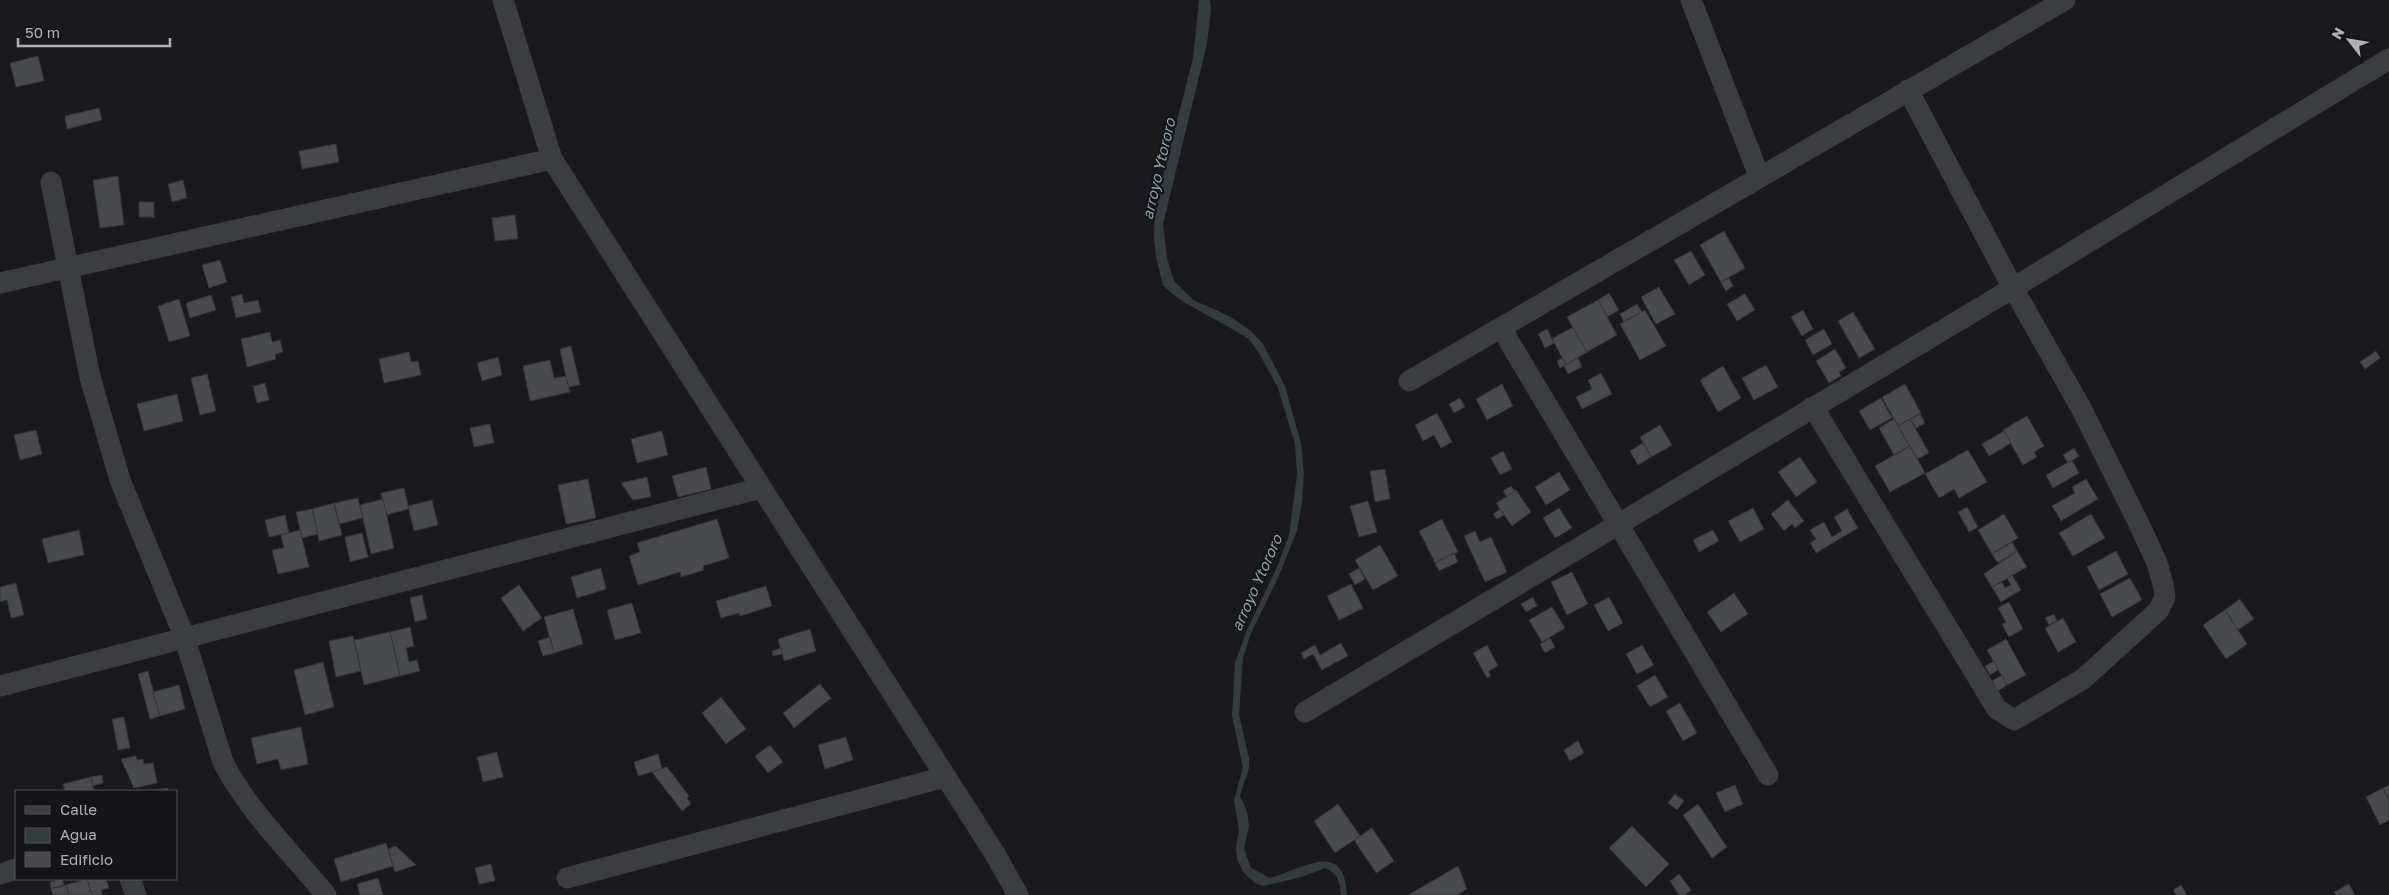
<svg xmlns="http://www.w3.org/2000/svg" width="2389" height="895" font-family="'Golos Text',sans-serif">
<style>
.water{fill:#333c41}
.building{fill:#494a4e;stroke:#343538}
.lines{fill:none;stroke-linecap:round;stroke-linejoin:round}
.street{stroke:#3b3d41;stroke-width:21}
.labels{text-anchor:middle;stroke-width:4.5;stroke-linejoin:round;paint-order:stroke}
.water-label{font-size:15px;font-style:italic;fill:#88a2b2;stroke:#151517}
</style>
<rect width="100%" height="100%" fill="#1a1a1c"/>
<path class="water" d="M1199,0h11l1,10 -4,34 -44,180 4,34 7,23 19,19 36,16 22,15 12,13 22,42 16,57 3,30 -2,29 -5,29 -20,49 -26,53 -8,25 -4,57 10,43v10l-9,28 7,15 2,15 -5,23 7,19 19,10c33,-9 74,-40 77,17h-6c-1,-14 -3,-21 -16,-27l-23,9 -39,9 -8,-3 -12,-11 -6,-13 -1,-12 3,-17 -5,-30 9,-33 -11,-51 3,-53 12,-33 31,-65 11,-30 8,-60 -2,-31 -17,-56 -19,-35 -11,-15 -66,-37 -12,-9 -7,-7 -7,-28 -2,-19 1,-30 38,-150z"/>
<g class="building">
<path d="M38,56l6,25 -28,6 -6,-24z"/>
<path d="M99,108l3,12 -35,9 -2,-13z"/>
<path d="M336,144l3,18 -37,7 -3,-18z"/>
<path d="M118,176l6,49 -24,3 -7,-48z"/>
<path d="M183,180l4,18 -15,4 -4,-18z"/>
<rect x="139" y="202" width="15" height="15"/>
<path d="M515,215l3,24 -23,2 -3,-23z"/>
<path d="M1724,231l21,37 -24,14 -21,-37z"/>
<path d="M1691,251l14,24 -16,10 -15,-25z"/>
<path d="M220,260l7,22 -18,6 -7,-23z"/>
<path d="M1729,278l4,8 -7,5 -5,-9z"/>
<path d="M1659,287l16,27 -19,10 -15,-27z"/>
<path d="M1609,293l10,17 -12,7 -9,-17z"/>
<path d="M242,294l2,9 14,-3 3,12 -25,6 -5,-21z"/>
<path d="M1745,294l10,16 -18,11 -10,-17z"/>
<path d="M211,295l5,15 -26,8 -4,-15z"/>
<path d="M179,299l11,37 -21,6 -11,-36z"/>
<path d="M1598,300l19,35 -30,17 -20,-35z"/>
<path d="M1637,304l5,8 -18,10 -4,-8z"/>
<path d="M1645,310l21,36 -26,14 -20,-36z"/>
<path d="M1803,310l10,19 -11,7 -11,-19z"/>
<path d="M1853,312l22,37 -16,9 -21,-37z"/>
<path d="M1573,327l14,25 -21,13 -14,-26z"/>
<path d="M1547,329l7,14 -9,5 -7,-14z"/>
<path d="M1824,329l8,15 -19,11 -8,-15z"/>
<path d="M270,332l2,10 8,-2 3,12 -8,2 1,5 -29,8 -6,-28z"/>
<path d="M571,346l9,39 -12,2 -8,-38z"/>
<path d="M1835,349l11,19 -7,4 2,4 -12,7 -13,-22z"/>
<path d="M2376,351l4,7 -15,11 -5,-7z"/>
<path d="M409,352l2,10 7,-1 3,14 -37,8 -5,-24z"/>
<path d="M498,357l4,18 -20,6 -5,-18z"/>
<path d="M1562,358l4,7 -6,3 -3,-7z"/>
<path d="M1578,358l4,9 -14,7 -4,-8z"/>
<path d="M550,360l4,18 12,-2 4,16 -40,9 -7,-35z"/>
<path d="M1766,365l12,22 -24,13 -12,-22z"/>
<path d="M1723,366l18,32 -23,14 -18,-32z"/>
<path d="M1601,373l11,21 -30,15 -6,-12 16,-8 -4,-9z"/>
<path d="M207,374l9,37 -16,4 -9,-37z"/>
<path d="M265,383l4,17 -12,3 -4,-17z"/>
<path d="M1502,384l11,22 -26,14 -11,-21z"/>
<path d="M1905,384l16,29 -23,13 -16,-29z"/>
<path d="M177,394l6,27 -39,10 -7,-27z"/>
<path d="M1460,398l5,9 -11,6 -5,-9z"/>
<path d="M1881,398l11,20 -22,12 -11,-19z"/>
<path d="M1437,413l15,29 -11,6 -7,-13 -11,6 -8,-16z"/>
<path d="M1920,414l5,9 -9,5 -6,-9z"/>
<path d="M2027,416l17,30 -10,6 3,5 -14,8 -20,-35z"/>
<path d="M1894,419l16,27 -16,9 -15,-27z"/>
<path d="M1910,419l19,34 -12,6 -19,-33z"/>
<path d="M490,424l4,19 -20,4 -4,-19z"/>
<path d="M1660,425l12,20 -21,12 -11,-20z"/>
<path d="M36,430l6,24 -22,6 -6,-25z"/>
<path d="M662,431l6,24 -31,8 -6,-24z"/>
<path d="M2004,431l7,12 -22,13 -7,-12z"/>
<path d="M1643,443l8,14 -13,8 -8,-14z"/>
<path d="M1910,446l15,27 -35,19 -15,-26z"/>
<path d="M2074,448l5,8 -11,7 -5,-8z"/>
<path d="M1968,450l19,32 -28,16 -5,-9 -15,9 -14,-24z"/>
<path d="M1503,451l9,18 -12,6 -9,-17z"/>
<path d="M1800,457l17,25 -21,15 -18,-25z"/>
<path d="M2072,460l7,13 -26,15 -7,-13z"/>
<path d="M706,467l5,22 -33,8 -6,-21z"/>
<path d="M1385,469l5,30 -15,3 -5,-31z"/>
<path d="M1559,472l11,18 -24,15 -11,-18z"/>
<path d="M647,477l4,20 -18,3 -12,-17z"/>
<path d="M588,479l8,39 -30,6 -8,-39z"/>
<path d="M2086,479l12,20 -37,22 -9,-15 23,-13 -3,-6z"/>
<path d="M1511,486l4,5 -8,6 -4,-6z"/>
<path d="M404,488l5,21 -23,6 -5,-22z"/>
<path d="M1516,490l15,22 -19,14 -16,-23z"/>
<path d="M358,498l5,20 -24,6 -5,-21z"/>
<path d="M383,499l11,49 -23,6 -11,-49z"/>
<path d="M432,500l6,25 -24,6 -6,-25z"/>
<path d="M1788,500l16,21 -9,7 -3,-4 -8,7 -13,-17z"/>
<path d="M1368,501l9,31 -18,5 -9,-31z"/>
<path d="M334,503l8,32 -23,6 -7,-32z"/>
<path d="M1967,507l11,20 -9,5 -11,-20z"/>
<path d="M1559,508l13,20 -17,10 -12,-20z"/>
<path d="M1753,508l11,21 -24,13 -12,-21z"/>
<path d="M312,509l6,25 -16,4 -6,-26z"/>
<path d="M1500,509l4,6 -7,4 -4,-5z"/>
<path d="M1847,509l11,19 -42,25 -6,-10 6,-4 -6,-9 14,-8 8,15 10,-6 -8,-14z"/>
<path d="M2004,514l14,24 -26,16 -14,-24z"/>
<path d="M2091,514l14,24 -32,18 -14,-23z"/>
<path d="M285,515l4,18 -20,4 -4,-17z"/>
<path d="M717,519l12,39 -26,8 1,4 -23,7 -1,-5 -42,13 -9,-29 11,-4 -3,-9z"/>
<path d="M1442,519l16,33 -23,11 -16,-32z"/>
<path d="M79,530l5,25 -36,8 -6,-24z"/>
<path d="M300,530l9,37 -31,7 -6,-24 12,-2 -3,-13z"/>
<path d="M1713,530l6,11 -20,11 -6,-12z"/>
<path d="M1475,531l5,11 11,-5 16,35 -22,10 -21,-46z"/>
<path d="M362,533l6,24 -18,5 -5,-25z"/>
<path d="M2012,542l5,9 -19,12 -6,-9z"/>
<path d="M1380,545l18,31 -25,14 -18,-30z"/>
<path d="M2017,551l10,16 -35,20 -8,-13z"/>
<path d="M2116,551l12,23 -29,16 -12,-23z"/>
<path d="M1454,553l4,9 -19,9 -4,-8z"/>
<path d="M601,568l5,21 -29,9 -6,-21z"/>
<path d="M1359,568l6,11 -10,6 -6,-11z"/>
<path d="M1572,572l16,32 -21,11 -16,-33z"/>
<path d="M2012,575l9,15 -20,12 -9,-15 10,-5 3,6 6,-3 -4,-7z"/>
<path d="M2130,578l12,22 -30,17 -12,-23z"/>
<path d="M16,583l8,32 -13,3 -4,-18 -7,2v-15z"/>
<path d="M1351,584l12,24 -24,12 -12,-24z"/>
<path d="M519,585l23,33 -19,13 -22,-33z"/>
<path d="M766,586l6,20 -32,10 -1,-3 -18,5 -5,-17z"/>
<path d="M1734,593l14,21 -27,18 -14,-20z"/>
<path d="M422,595l5,24 -12,3 -5,-24z"/>
<path d="M1533,597l4,9 -11,6 -5,-8z"/>
<path d="M1609,597l14,26 -15,8 -14,-26z"/>
<path d="M2240,599l14,20 -16,11 -13,-20z"/>
<path d="M2009,602l14,27 -14,8 -7,-13 4,-2 -8,-14z"/>
<path d="M632,603l9,30 -26,7 -8,-30z"/>
<path d="M1552,607l13,21 -23,14 -13,-22z"/>
<path d="M573,609l10,35 -29,9 -10,-36z"/>
<path d="M2225,610l22,34 -21,15 -23,-34z"/>
<path d="M2054,614l3,7 -8,4 -4,-7z"/>
<path d="M2063,618l13,24 -18,10 -13,-24z"/>
<path d="M410,627l4,19 -8,2 3,14 8,-2 3,11 -20,5 -10,-44z"/>
<path d="M810,629l6,22 -32,10 -6,-22z"/>
<path d="M390,632l10,44 -36,9 -10,-45z"/>
<path d="M353,636l8,35 -25,6 -7,-36z"/>
<path d="M550,637l4,16 -11,3 -5,-15z"/>
<path d="M1550,638l5,9 -10,6 -5,-9z"/>
<path d="M2006,639l20,36 -19,10 -20,-35z"/>
<path d="M1341,643l7,13 -26,14 -9,-16 -9,5 -3,-6 14,-8 5,10z"/>
<path d="M1487,645l11,21 -9,5 2,5 -4,2 -14,-25z"/>
<path d="M1642,645l12,20 -17,9 -11,-20z"/>
<path d="M781,648l1,6 -9,2 -1,-5z"/>
<path d="M1994,661l4,9 -8,5 -5,-9z"/>
<path d="M323,662l11,45 -29,8 -11,-45z"/>
<path d="M148,671l12,45 -10,3 -12,-45z"/>
<path d="M1655,675l13,22 -18,10 -13,-21z"/>
<path d="M2002,675l5,10 -9,6 -6,-10z"/>
<path d="M820,684l11,14 -37,30 -11,-15z"/>
<path d="M179,685l6,24 -25,7 -7,-24z"/>
<path d="M721,697l25,32 -20,15 -24,-31z"/>
<path d="M1680,703l17,30 -14,8 -17,-30z"/>
<path d="M124,717l6,31 -12,2 -6,-31z"/>
<path d="M301,727l7,37 -27,6 -3,-11 -21,5 -6,-26z"/>
<path d="M846,737l7,23 -28,9 -7,-24z"/>
<path d="M1578,741l6,12 -14,8 -6,-11z"/>
<path d="M770,745l13,17 -15,11 -13,-17z"/>
<path d="M497,752l6,25 -20,5 -6,-25z"/>
<path d="M658,754l4,15 -24,7 -4,-14z"/>
<path d="M136,756l1,4 6,-1 1,5 9,-1 4,20 -23,5 -13,-29z"/>
<path d="M667,767l22,29 -2,2 4,6 -9,7 -30,-39z"/>
<path d="M102,775l1,8 -11,3 -1,-9z"/>
<path d="M91,777l3,14h-29l-2,-7z"/>
<path d="M1735,785l8,19 -18,8 -9,-19z"/>
<path d="M2389,785v15l-6,-12z"/>
<path d="M168,788v3h-17z"/>
<path d="M2383,788l6,12v20l-9,5 -14,-28z"/>
<path d="M1675,794l9,7 -7,9 -9,-7z"/>
<path d="M1338,804l22,32 -25,17 -21,-32z"/>
<path d="M1698,804l29,43 -15,11 -29,-43z"/>
<path d="M1632,826l37,38 -23,23 -37,-39z"/>
<path d="M1372,828l22,33 -18,12 -22,-33z"/>
<path d="M386,843l7,23 -52,16 -7,-23z"/>
<path d="M396,846l20,19 -21,7 -7,-23z"/>
<path d="M491,864l4,17 -16,3 -4,-16z"/>
<path d="M1458,866l9,23 -10,6h-49z"/>
<path d="M1679,874l12,16 -6,5h-6l-9,-14z"/>
<path d="M378,878l5,17h-23l-3,-11z"/>
<path d="M62,879l2,6 -13,4 -1,-7z"/>
<path d="M87,879h19l3,9 -8,2 1,5h-10z"/>
<path d="M87,879l5,16h-23l-3,-10z"/>
<path d="M2349,884l6,11h-19l-2,-3z"/>
<path d="M66,885l3,10h-16l-2,-6z"/>
<path d="M2181,885l6,10h-11l-3,-5z"/>
</g>
<g class="lines">
<g class="street">
<path d="M503,0l49,159 443,695 23,41"/>
<path d="M1691,0l68,176"/>
<path d="M51,182l39,195 30,103 64,156 39,126c25,49 68,90 103,133"/>
<path d="M0,283l552,-124"/>
<path d="M1501,328l267,447"/>
<path d="M1409,381l656,-381"/>
<path d="M1813,407l184,302 17,11 69,-41 75,-68 7,-14 -2,-13 -6,-21 -18,-39 -58,-116 -68,-120 -105,-198"/>
<path d="M0,686l761,-198"/>
<path d="M1305,712l708,-424 376,-229"/>
<path d="M0,874l16,-5"/>
<path d="M567,878l378,-101"/>
<path d="M130,879l6,16"/>
</g>
</g>
<g class="labels">
<g class="water-label">
<text transform="translate(1159 169) rotate(-77)" y="5">arroyo Ytororo</text>
<text transform="translate(1257 583) rotate(-66)" y="5">arroyo Ytororo</text>
</g>
</g>
<rect x="15" y="790" width="162" height="90" fill="#151517" stroke="#525458"/>
<rect x="25" y="806" width="25" height="8" fill="#3b3d41" stroke="#525458"/>
<text x="60" y="815" font-size="15" fill="#aeb3ba">Calle</text>
<rect x="25" y="828" width="25" height="15" fill="#333c41" stroke="#525458"/>
<text x="60" y="840" font-size="15" fill="#aeb3ba">Agua</text>
<rect x="25" y="852" width="25" height="15" fill="#494a4e" stroke="#525458"/>
<text x="60" y="865" font-size="15" fill="#aeb3ba">Edificio</text>
<g transform="translate(2349 40) rotate(301)" stroke="#151517" stroke-width="4" paint-order="stroke">
<path d="M0-4L9 19L0 12L-9 19Z" fill="#aeb3ba"/>
<text y="-8" font-size="14" font-weight="bold" text-anchor="middle" fill="#aeb3ba">N</text>
</g>
<path d="M18 38v8h152v-8" fill="none" stroke="#aeb3ba" stroke-width="2.5"/>
<text x="25" y="38" font-size="15" fill="#aeb3ba" stroke="#151517" stroke-width="4" paint-order="stroke">50 m</text>
</svg>
